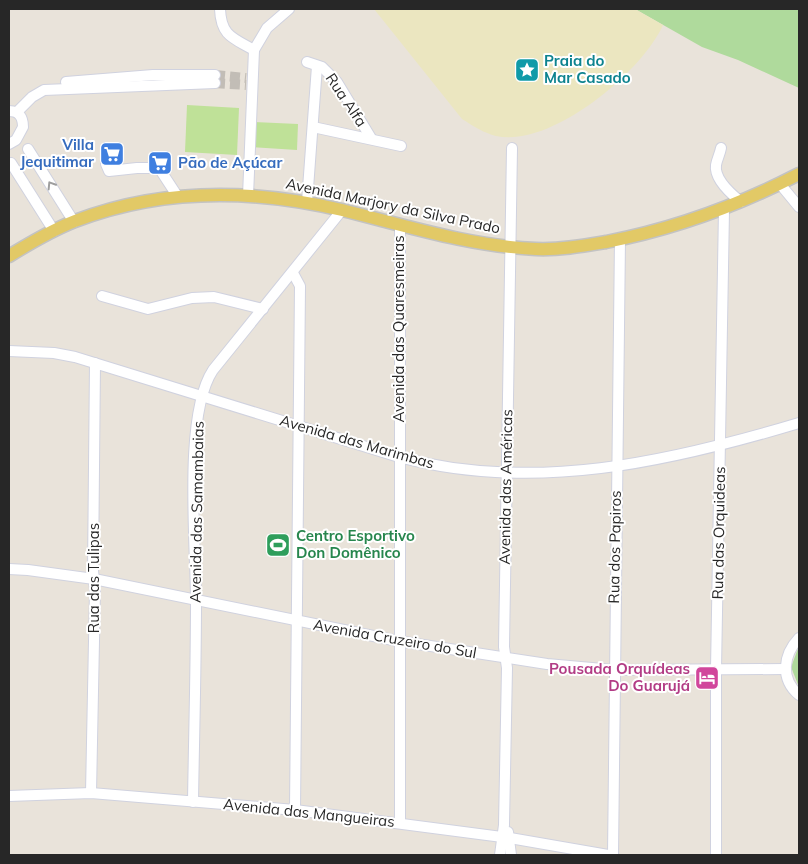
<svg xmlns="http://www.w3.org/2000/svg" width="808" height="864" font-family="Mulish,sans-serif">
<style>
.green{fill:#afda9c}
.sand{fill:#ebe6c0}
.pitch{fill:#bfe198}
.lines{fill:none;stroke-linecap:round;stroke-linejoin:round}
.minor-tunnel{stroke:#c2bdb6;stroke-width:10;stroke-dasharray:10 5;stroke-linecap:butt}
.minor-casing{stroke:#d0d2df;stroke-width:12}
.major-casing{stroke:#c3c3c3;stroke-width:15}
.minor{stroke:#fff;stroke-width:10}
.major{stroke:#e2c966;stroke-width:12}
.oneway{stroke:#9e9e9e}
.labels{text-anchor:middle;stroke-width:4;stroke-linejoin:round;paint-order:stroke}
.culture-label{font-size:15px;font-weight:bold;fill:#0d838f;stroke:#fff;text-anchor:start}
.street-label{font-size:15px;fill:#272727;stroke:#fff}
.shop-label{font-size:15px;font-weight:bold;fill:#366cbe;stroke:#fff;text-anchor:end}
.leisure-label{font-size:15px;font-weight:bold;fill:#27864d;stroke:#fff;text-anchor:start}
.hotel-label{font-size:15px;font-weight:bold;fill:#b23c85;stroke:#fff;text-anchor:end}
</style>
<rect width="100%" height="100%" fill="#e9e3da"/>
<g class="green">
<path d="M635,9h164v79l-61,-28 -36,-13z"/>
<path d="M799,646v41l-8,-20z"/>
</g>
<path class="sand" d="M374,9h261l28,16c-21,47 -112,123 -167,111 -12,-3 -23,-10 -34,-17z"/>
<g class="pitch">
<path d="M187,105l52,3 -2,47 -52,-3z"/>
<path d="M252,122l46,2 -1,26 -47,-3z"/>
</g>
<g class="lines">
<g class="minor-tunnel">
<path d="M215,75l31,3"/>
<path d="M215,83l31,2"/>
</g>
<defs>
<g id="minor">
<path d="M220,9c1,27 13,29 34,41"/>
<path d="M307,62l15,5 15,15 34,56"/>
<path d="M66,82l87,-7h62"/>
<path d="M9,111c10,0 14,6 14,16l-7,13 -7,4"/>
<path d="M17,112l15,-15 12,-7 171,-7"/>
<path d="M313,127l88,19"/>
<path d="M721,148c-1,6 -4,11 -5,17 -2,14 15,29 25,37"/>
<path d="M28,149l46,73"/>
<path d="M11,163l43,68"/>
<path d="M106,164l3,7 28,-3h22l19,29"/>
<path d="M780,184l19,23"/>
<path d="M248,196l6,-146 13,-22 22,-19"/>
<path d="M307,202l10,-136"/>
<path d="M400,225v597"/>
<path d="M293,273l7,13 -5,524"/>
<path d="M102,296l46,13 44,-11 22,-1 49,12"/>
<path d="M9,351l45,2 21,4 324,100c134,36 270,5 400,-34"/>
<path d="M9,569l19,1 66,9 304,62 149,23 67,6 171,-1"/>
<path d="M799,638c-16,17 -19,41 0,57"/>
<path d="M91,793l4,-203 -2,-19 2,-208"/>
<path d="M9,796l82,-3 204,17 215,28 98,17"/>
<path d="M193,802c1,-67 3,-134 3,-201 0,-56 -13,-186 17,-231l129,-160"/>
<path d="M508,832l3,23"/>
<path d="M500,855l4,-30 3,-157 -3,-21 8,-499"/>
<path d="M613,855l7,-616"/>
<path d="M716,855v-185l8,-460"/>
</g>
<path id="major" d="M9,256c21,-13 43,-26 66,-35 86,-33 178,-32 267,-11 65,16 127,36 194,39 23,1 46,-3 70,-7 68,-13 131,-36 193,-68"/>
</defs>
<use href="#minor" class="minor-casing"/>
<use href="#major" class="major-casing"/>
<use href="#minor" class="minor"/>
<use href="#major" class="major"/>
</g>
<defs><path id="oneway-chevron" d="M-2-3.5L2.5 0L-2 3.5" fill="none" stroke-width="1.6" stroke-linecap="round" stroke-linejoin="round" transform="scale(1.25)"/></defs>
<use class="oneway" href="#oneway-chevron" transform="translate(51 185) rotate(-122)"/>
<defs>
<symbol id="sight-square" viewBox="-11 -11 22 22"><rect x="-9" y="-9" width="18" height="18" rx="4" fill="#0f9aa8" stroke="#fff"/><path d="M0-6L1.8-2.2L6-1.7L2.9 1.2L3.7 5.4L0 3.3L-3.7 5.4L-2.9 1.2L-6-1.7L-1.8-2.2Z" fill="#fff"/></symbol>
<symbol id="supermarket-square" viewBox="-11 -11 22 22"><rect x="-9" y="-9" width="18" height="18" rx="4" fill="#3f7fe0" stroke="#fff"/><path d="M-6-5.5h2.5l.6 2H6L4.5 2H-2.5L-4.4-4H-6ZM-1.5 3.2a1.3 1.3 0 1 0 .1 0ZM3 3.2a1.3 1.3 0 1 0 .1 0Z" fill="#fff"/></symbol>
<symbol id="stadium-square" viewBox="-11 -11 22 22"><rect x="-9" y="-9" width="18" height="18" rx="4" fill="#2e9e5b" stroke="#fff"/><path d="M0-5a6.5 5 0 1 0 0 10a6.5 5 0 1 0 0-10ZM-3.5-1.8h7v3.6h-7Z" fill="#fff"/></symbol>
<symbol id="hotel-square" viewBox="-11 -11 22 22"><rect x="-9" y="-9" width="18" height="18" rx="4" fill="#d1479c" stroke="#fff"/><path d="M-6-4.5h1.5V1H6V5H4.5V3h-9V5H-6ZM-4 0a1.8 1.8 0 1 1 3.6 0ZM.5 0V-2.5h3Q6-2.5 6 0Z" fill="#fff"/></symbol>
</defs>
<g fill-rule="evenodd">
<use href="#sight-square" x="513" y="56" width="28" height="28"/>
<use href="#supermarket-square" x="98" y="140" width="28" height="28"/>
<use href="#supermarket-square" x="146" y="149" width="28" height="28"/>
<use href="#stadium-square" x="264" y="531" width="28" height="28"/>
<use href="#hotel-square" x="693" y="664" width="28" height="28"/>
</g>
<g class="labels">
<g class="culture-label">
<text x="544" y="66">Praia do<tspan x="544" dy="17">Mar Casado</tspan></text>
</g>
<g class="street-label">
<text transform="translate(346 100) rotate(56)" y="5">Rua Alfa</text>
<text transform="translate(393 206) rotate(12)" y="5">Avenida Marjory da Silva Prado</text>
<text transform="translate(399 329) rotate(-90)" y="5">Avenida das Quaresmeiras</text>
<text transform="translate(357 442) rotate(16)" y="5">Avenida das Marimbas</text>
<text transform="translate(506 487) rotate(-89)" y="5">Avenida das Américas</text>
<text transform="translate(197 512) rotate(-89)" y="5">Avenida das Samambaias</text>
<text transform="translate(719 533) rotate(-89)" y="5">Rua das Orquideas</text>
<text transform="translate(615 547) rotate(-89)" y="5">Rua dos Papiros</text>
<text transform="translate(94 578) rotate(-90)" y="5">Rua das Tulipas</text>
<text transform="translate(395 639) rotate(10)" y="5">Avenida Cruzeiro do Sul</text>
<text transform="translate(309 813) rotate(6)" y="5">Avenida das Mangueiras</text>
</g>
<g class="shop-label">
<text x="94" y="150">Villa<tspan x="94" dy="17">Jequitimar</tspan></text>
<text x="178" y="168" text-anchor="start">Pão de Açúcar</text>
</g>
<g class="leisure-label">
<text x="296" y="541">Centro Esportivo<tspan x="296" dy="17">Don Domênico</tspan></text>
</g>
<g class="hotel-label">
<text x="690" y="674">Pousada Orquídeas<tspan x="690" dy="17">Do Guarujá</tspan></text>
</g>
</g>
<rect width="808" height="864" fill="none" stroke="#272727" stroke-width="20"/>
</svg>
